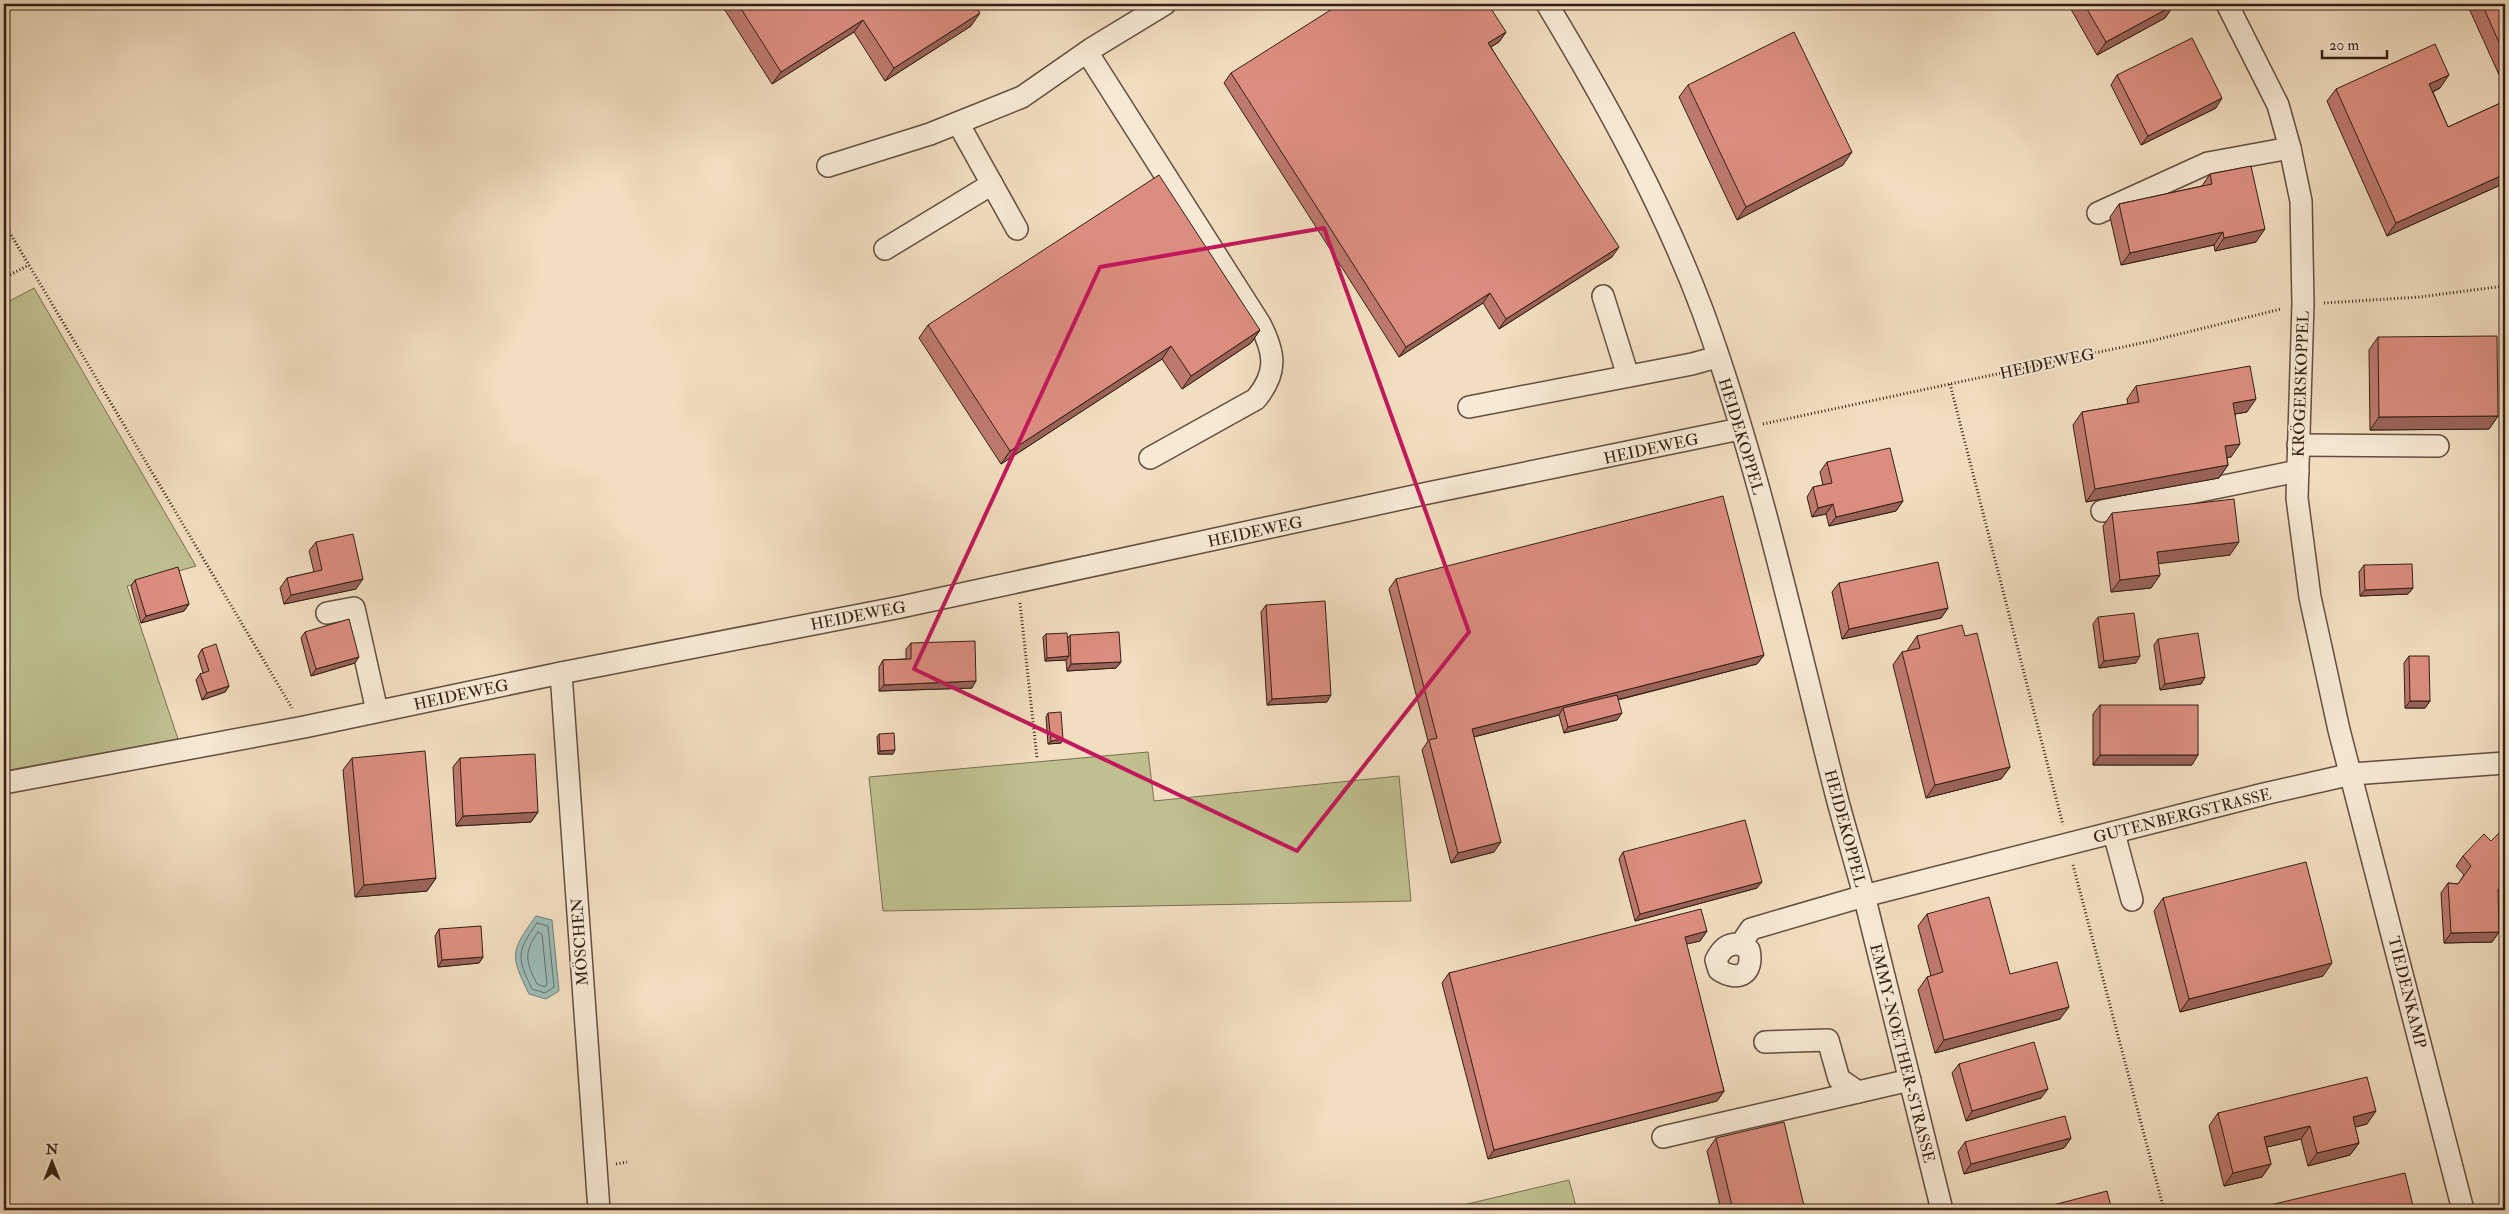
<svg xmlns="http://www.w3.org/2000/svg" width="2509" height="1214" font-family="'IM FELL Double Pica',serif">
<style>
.green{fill:#bfbf8f;stroke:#7a6f52}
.water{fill:#9cbbb7;stroke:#727d76}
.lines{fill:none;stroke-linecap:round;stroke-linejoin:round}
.shore{stroke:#686d66;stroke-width:1}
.minor-casing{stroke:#634e3f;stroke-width:24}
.path{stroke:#341f14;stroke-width:3;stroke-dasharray:1 2.5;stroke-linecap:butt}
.minor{stroke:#f6e9d5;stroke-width:21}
.wall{fill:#bd796d;stroke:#341f14}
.shaded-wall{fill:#9a6359;stroke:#341f14}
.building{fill:#dc8d7f;stroke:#341f14}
.marked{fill:none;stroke:#c2185b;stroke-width:4;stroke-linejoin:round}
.labels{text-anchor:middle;stroke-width:4;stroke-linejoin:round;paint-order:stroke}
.street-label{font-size:16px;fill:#341f14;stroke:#f6e9d5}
</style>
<rect width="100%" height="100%" fill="#f1ddbf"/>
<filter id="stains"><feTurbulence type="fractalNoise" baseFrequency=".004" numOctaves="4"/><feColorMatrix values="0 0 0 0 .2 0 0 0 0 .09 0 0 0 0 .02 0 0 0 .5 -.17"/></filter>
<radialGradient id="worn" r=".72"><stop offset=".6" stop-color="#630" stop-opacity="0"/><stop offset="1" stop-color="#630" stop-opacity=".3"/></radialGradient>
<g class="green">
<path d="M34,288l162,278 -69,20 51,153 -174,32v-467z"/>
<path d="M1148,752l6,49 245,-25 12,125 -528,10 -14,-134z"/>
<path d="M1569,1180l8,30h-135z"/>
</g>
<path class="water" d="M536,916l16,4 7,71 -13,8 -17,-5c-19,-39 -19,-42 7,-78z"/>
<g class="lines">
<g class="shore">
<path d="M537,923l11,3 6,61 -9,6 -13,-4c-15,-31 -16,-37 5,-66z"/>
<path d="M538,932l4,2 5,50 -2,3 -8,-3c-11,-22 -14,-31 1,-52z"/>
</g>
<defs>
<g id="minor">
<path d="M1547,4c59,98 116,201 156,308 57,157 92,321 133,482 9,35 20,70 29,105 26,104 51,208 77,311"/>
<path d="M2227,4l51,101 12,43 11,53 2,103 -6,194 13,99 29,133 124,480"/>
<path d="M1087,52l173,272c15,29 18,48 -4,75l-106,59"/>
<path d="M958,123l59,106"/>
<path d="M828,166l102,-32 92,-37 69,-48 74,-45"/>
<path d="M2098,213l110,-50 82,-15"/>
<path d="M885,249l107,-65"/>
<path d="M1603,296l25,80"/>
<path d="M1469,407l223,-43 25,-7"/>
<path d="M2298,445l140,1"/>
<path d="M2102,511l196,-40"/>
<path d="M327,613l27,-5 23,103"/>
<path d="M561,673l38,537"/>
<path d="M4,783l300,-56 257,-54 340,-66 527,-114 312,-64"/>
<path d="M2114,833l18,67"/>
<path d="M1741,944l8,6c5,23 -10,33 -30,20l-3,-10c6,-12 12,-17 25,-16l10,-15 113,-33 400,-102 88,-20 153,-11"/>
<path d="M1765,1042l63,-2 11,39 19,13 52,-12"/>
<path d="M1663,1137l195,-45"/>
</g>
</defs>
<use href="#minor" class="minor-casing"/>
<g class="path">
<path d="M4,223l288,485"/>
<path d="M4,278l25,-13"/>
<path d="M2324,303l95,-6 86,-11"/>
<path d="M1950,384l113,441"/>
<path d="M1763,424l388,-83 130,-32"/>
<path d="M1020,603l17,155"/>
<path d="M2073,865l91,345"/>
<path d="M616,1164l11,-2"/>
</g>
<use href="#minor" class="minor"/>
</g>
<g class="wall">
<path d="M721,4h253l-3,22 -86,55 -31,-49 -82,52z"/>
<path d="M2068,4h105l1,1 -9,13 -68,37z"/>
<path d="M2467,4h38v84z"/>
<path d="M1506,32l-7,10 -8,5 121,210 -113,72 -16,-26 -84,54 -175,-274 7,-10z"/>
<path d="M2117,75l99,33 -75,37 -30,-60z"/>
<path d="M1688,85l155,80 -106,55 -58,-123z"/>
<path d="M2440,88l-7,4 15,35 57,-26v82l-118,53 -60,-135 9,-12z"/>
<path d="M2210,174l46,68 -41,9 -1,-6 -93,20 -11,-48 9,-13 83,-18z"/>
<path d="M928,325l332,5 -9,13 -69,46 -20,-30 -161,105 -82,-126z"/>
<path d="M2378,337l120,79 -9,13 -119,1 -1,-80z"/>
<path d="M2136,386l111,26 -12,2 -4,43h-4l1,8 -9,13 -133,24 -13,-77 9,-13 46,-8 -1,-5z"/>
<path d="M1827,462l76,39 -7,10 -67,15 -3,-12 -14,3 -5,-20 6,-10 10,-2 -3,-13z"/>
<path d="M2112,513l118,42 -72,8 2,12 -9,13 -40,4 -8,-66z"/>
<path d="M316,542l40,47 -72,15 -4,-16 7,-10 27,-6 -5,-21z"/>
<path d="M2364,565l49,23 -5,6 -48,2 -1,-24z"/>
<path d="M1396,579l368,76 -7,9 -139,36 -1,20 -53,13 -5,-18 -85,22 20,115 -43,11 -29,-113 6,-9 -39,-152z"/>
<path d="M135,580l54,24 -5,7 -43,12 -10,-37z"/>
<path d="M1839,583l109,25 -7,10 -99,21 -10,-47z"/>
<path d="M1266,605l61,97 -60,3 -6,-93z"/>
<path d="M2098,617l38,46 -37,5 -6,-44z"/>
<path d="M305,632l50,31 -44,13 -10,-38z"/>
<path d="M1046,634l22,4 2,-3 51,27 -5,6 -49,3 -1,-11 -21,1 -2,-24z"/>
<path d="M1917,636h48l45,131 -9,12 -75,19 -33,-133 9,-13 6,-1v-2z"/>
<path d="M2158,639l47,38 -4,7 -41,6 -6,-45z"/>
<path d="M911,643l61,45 -93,3v-24l4,-7 23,-1v-10z"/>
<path d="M202,649l27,37 -4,6 -23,8 -6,-20 4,-6 3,-1 -5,-17z"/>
<path d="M2409,656l21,45 -5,7h-20l-1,-45z"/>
<path d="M2100,705l92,60h-99v-51z"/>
<path d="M1048,713l13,30 -13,1 -2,-27z"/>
<path d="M879,734l14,20h-15l-1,-17z"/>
<path d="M352,758l84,120 -9,13 -72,6 -12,-127z"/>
<path d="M460,758l78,54 -7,10 -75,4 -3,-59z"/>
<path d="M2505,819v81l-7,-1 1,33 -7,10 -48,1 -3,-50 7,-10 10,1 6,-9 -8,-9 7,-10 28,-15 11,-11 2,-8z"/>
<path d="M1623,852l134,36 -122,33 -16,-62z"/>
<path d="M2163,898l160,78 -143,36 -26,-101z"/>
<path d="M1927,914l83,60 50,45 -125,34 -17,-63 9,-13 4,-1 -13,-50z"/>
<path d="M439,929l44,28 -4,6 -41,4 -3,-31z"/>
<path d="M1707,931l-7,10 -14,3 38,147 -7,10 -229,58 -46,-176 7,-10z"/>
<path d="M2505,945v82l-2,-79z"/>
<path d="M1959,1064l82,34 -75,23 -14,-48z"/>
<path d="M2218,1113l149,11 -12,3 4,16 -9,12 -42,11 -7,-27 -34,8 4,17 -9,13 -38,9 -15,-60z"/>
<path d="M1716,1138l89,72h-84l-14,-59z"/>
<path d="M2071,1138l-7,10 -100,26 -6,-22 7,-10z"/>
</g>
<g class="shaded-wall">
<path d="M2174,5l-9,13 -68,37 9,-13z"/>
<path d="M980,13l-9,13 -86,55 9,-13z"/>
<path d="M863,20l-9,12 -82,52 9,-12z"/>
<path d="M1506,32l-7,10 -18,11 7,-10z"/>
<path d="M2449,75l-9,13 -20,9 9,-13z"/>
<path d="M2222,98l-6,10 -75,37 7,-9z"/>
<path d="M1852,152l-9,13 -106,55 9,-13z"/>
<path d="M2505,174v9l-118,53 9,-13z"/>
<path d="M2265,229l-9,13 -41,9 9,-13z"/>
<path d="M2223,232l-9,13 -93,20 9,-12z"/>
<path d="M1619,247l-7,10 -113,72 7,-10z"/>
<path d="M1490,293l-7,10 -84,54 7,-10z"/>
<path d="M1260,330l-9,13 -69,46 9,-13z"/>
<path d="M1171,346l-9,13 -161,105 9,-13z"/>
<path d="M2256,399l-9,13 -23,4 9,-13z"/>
<path d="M2498,416l-9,13 -119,1 9,-13z"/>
<path d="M2240,444l-9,13 -15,2 9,-13z"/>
<path d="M2228,465l-9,13 -133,24 9,-13z"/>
<path d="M1903,501l-7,10 -67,15 7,-9z"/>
<path d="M1833,504l-7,10 -14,3 6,-9z"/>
<path d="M2239,542l-9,13 -82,10 9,-13z"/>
<path d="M2160,575l-9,13 -40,4 9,-12z"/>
<path d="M363,579l-7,10 -72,15 7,-9z"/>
<path d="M2413,588l-5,6 -48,2 5,-6z"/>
<path d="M189,604l-5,7 -43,12 5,-7z"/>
<path d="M1948,608l-7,10 -99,21 7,-10z"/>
<path d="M1764,655l-7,9 -192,49 -2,-5 -4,7 -94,24 7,-10z"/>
<path d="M1069,656l-3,4 -21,1 2,-3z"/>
<path d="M2140,656l-4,7 -37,5 5,-7z"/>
<path d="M359,657l-4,6 -44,13 5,-7z"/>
<path d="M1121,662l-5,6 -49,3 4,-7z"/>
<path d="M2205,677l-4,7 -41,6 5,-6z"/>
<path d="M976,681l-4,7 -93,3 5,-6z"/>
<path d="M229,686l-4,6 -23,8 5,-7z"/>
<path d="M1331,695l-4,7 -60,3 5,-6z"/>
<path d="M2410,701h20l-5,7h-20z"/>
<path d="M1622,713l-5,7 -53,13 4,-6z"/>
<path d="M1063,739l-2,4 -13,1 3,-3z"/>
<path d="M895,750l-2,4h-15l2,-3z"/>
<path d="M2100,755h98l-6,10h-99z"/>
<path d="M2010,767l-9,12 -75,19 9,-13z"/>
<path d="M538,812l-7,10 -75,4 7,-10z"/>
<path d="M1501,842l-7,10 -43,11 7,-10z"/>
<path d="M436,878l-9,13 -72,6 9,-12z"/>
<path d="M1762,882l-5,6 -122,33 5,-7z"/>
<path d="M2498,889l7,1v10l-14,-1z"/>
<path d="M1707,931l-7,10 -22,5 7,-9z"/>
<path d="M2499,932l-7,10 -48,1 7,-10z"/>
<path d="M483,957l-4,6 -41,4 4,-7z"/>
<path d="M2332,963l-9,13 -143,36 9,-13z"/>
<path d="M2069,1007l-9,12 -125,34 9,-13z"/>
<path d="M2048,1089l-7,9 -75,23 6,-10z"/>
<path d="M1724,1091l-7,10 -229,58 6,-9z"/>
<path d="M2376,1111l-9,13 -23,6 9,-13z"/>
<path d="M2310,1126l-9,13 -46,11 9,-13z"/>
<path d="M2071,1138l-7,10 -100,26 7,-10z"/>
<path d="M2359,1143l-9,12 -42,11 9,-13z"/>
<path d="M2271,1164l-9,13 -38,9 9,-13z"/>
</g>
<g class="building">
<path d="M738,4h236l6,9 -86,55 -31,-48 -82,52z"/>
<path d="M1340,4h148l18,28 -18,11 131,204 -113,72 -16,-26 -84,54 -175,-274z"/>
<path d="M2084,4h89l1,1 -68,37z"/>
<path d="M2482,4h23v52z"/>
<path d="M1794,32l58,120 -106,55 -58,-122z"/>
<path d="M2192,38l30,60 -74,38 -31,-61z"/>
<path d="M2435,44l14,31 -20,9 19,43 57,-26v73l-109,49 -60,-134z"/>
<path d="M2251,166l14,63 -41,9 -1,-6 -93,21 -11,-49 93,-20 -2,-10z"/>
<path d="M1159,175l101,155 -69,46 -20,-30 -161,105 -82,-126z"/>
<path d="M2497,336l1,80 -119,1 -1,-80z"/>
<path d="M2250,366l6,33 -23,4 7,41 -15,2 3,19 -133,24 -13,-77 57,-10 -3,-16z"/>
<path d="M1890,448l13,53 -67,16 -3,-13 -15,4 -5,-21 19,-4 -5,-21z"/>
<path d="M1723,496l41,159 -292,74 29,113 -43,11 -29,-113 8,-2 -41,-159z"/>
<path d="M2234,499l5,43 -82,10 3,23 -40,5 -8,-67z"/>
<path d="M353,534l10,45 -72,16 -4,-17 35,-8 -6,-28z"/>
<path d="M1938,562l10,46 -99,21 -10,-46z"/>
<path d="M2412,564l1,24 -48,2 -1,-25z"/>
<path d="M178,567l11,37 -43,12 -11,-36z"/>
<path d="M1325,601l6,94 -59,4 -6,-94z"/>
<path d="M2134,613l6,43 -36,5 -6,-44z"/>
<path d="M349,619l10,38 -43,12 -11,-37z"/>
<path d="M1962,625l3,11 12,-3 33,134 -75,18 -33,-133 18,-4 -3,-12z"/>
<path d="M1119,632l2,30 -50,2 -1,-29z"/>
<path d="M1067,633l2,23 -22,2 -1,-24z"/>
<path d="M2198,633l7,44 -40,7 -7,-45z"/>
<path d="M975,641l1,40 -92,4 -1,-25 28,-1v-16z"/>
<path d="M216,644l13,42 -22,7 -7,-19 9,-3 -7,-22z"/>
<path d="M2409,656h20l1,45h-20z"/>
<path d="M1617,695l5,18 -54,14 -5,-19z"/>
<rect x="2100" y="705" width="98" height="50"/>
<path d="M1061,712l2,27 -12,2 -3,-28z"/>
<path d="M894,733l1,17 -15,1 -1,-17z"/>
<path d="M425,751l11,127 -72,7 -12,-127z"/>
<path d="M535,754l3,58 -75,4 -3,-58z"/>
<path d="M1745,820l17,62 -122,32 -17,-62z"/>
<path d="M2505,827v63l-7,-1 1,43 -48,1 -3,-50 10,1 13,-18 -8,-10 21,-22 7,7z"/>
<path d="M2306,862l26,101 -143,36 -26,-101z"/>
<path d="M1989,897l21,77 47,-12 12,45 -125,33 -17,-63 16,-5 -16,-58z"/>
<path d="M1701,909l6,22 -22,6 39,154 -230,59 -45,-177z"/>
<path d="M481,926l2,31 -41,3 -3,-31z"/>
<path d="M2034,1042l14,47 -76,22 -13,-47z"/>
<path d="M2367,1077l9,34 -23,6 6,26 -42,10 -7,-27 -46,11 7,27 -38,9 -15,-60z"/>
<path d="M2065,1116l6,22 -100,26 -6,-22z"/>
<path d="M1784,1122l21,88h-72l-17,-72z"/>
<path d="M2405,1173l9,37h-165z"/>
<path d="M2107,1191l5,19h-78z"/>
</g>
<path class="marked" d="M1324,228l145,404 -172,219 -383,-182 186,-402z"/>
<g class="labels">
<g class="street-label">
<text transform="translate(2047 363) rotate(-12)" y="6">HEIDEWEG</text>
<text transform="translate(2300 384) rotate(-88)" y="6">KRÖGERSKOPPEL</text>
<text transform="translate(1742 436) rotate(73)" y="6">HEIDEKOPPEL</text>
<text transform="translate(1651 448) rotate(-12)" y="6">HEIDEWEG</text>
<text transform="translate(1255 531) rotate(-12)" y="6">HEIDEWEG</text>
<text transform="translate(858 615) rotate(-11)" y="6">HEIDEWEG</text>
<text transform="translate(461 694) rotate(-12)" y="6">HEIDEWEG</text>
<text transform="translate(2182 815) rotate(-14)" y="6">GUTENBERGSTRASSE</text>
<text transform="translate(1846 828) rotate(75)" y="6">HEIDEKOPPEL</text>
<text transform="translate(579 942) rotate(-94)" y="6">MÖSCHEN</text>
<text transform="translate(2408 992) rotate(76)" y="6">TIEDENKAMP</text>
<text transform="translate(1903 1053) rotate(76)" y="6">EMMY-NOETHER-STRASSE</text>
</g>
</g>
<rect width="2509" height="1214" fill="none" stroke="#f1ddbf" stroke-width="20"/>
<rect x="5" y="5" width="2499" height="1204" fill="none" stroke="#341f14" stroke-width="2.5"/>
<rect x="10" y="10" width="2489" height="1194" fill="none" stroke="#341f14"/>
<g transform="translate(52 1162)" stroke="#f6e9d5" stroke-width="4" paint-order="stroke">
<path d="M0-4L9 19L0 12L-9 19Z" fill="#341f14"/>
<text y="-8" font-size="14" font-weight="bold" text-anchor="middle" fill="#341f14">N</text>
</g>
<path d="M2322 50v8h65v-8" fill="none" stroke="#341f14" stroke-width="2.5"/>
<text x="2329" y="50" font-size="15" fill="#341f14" stroke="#f6e9d5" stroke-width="4" paint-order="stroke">20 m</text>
<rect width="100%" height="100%" filter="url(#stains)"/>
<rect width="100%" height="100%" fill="url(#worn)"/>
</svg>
